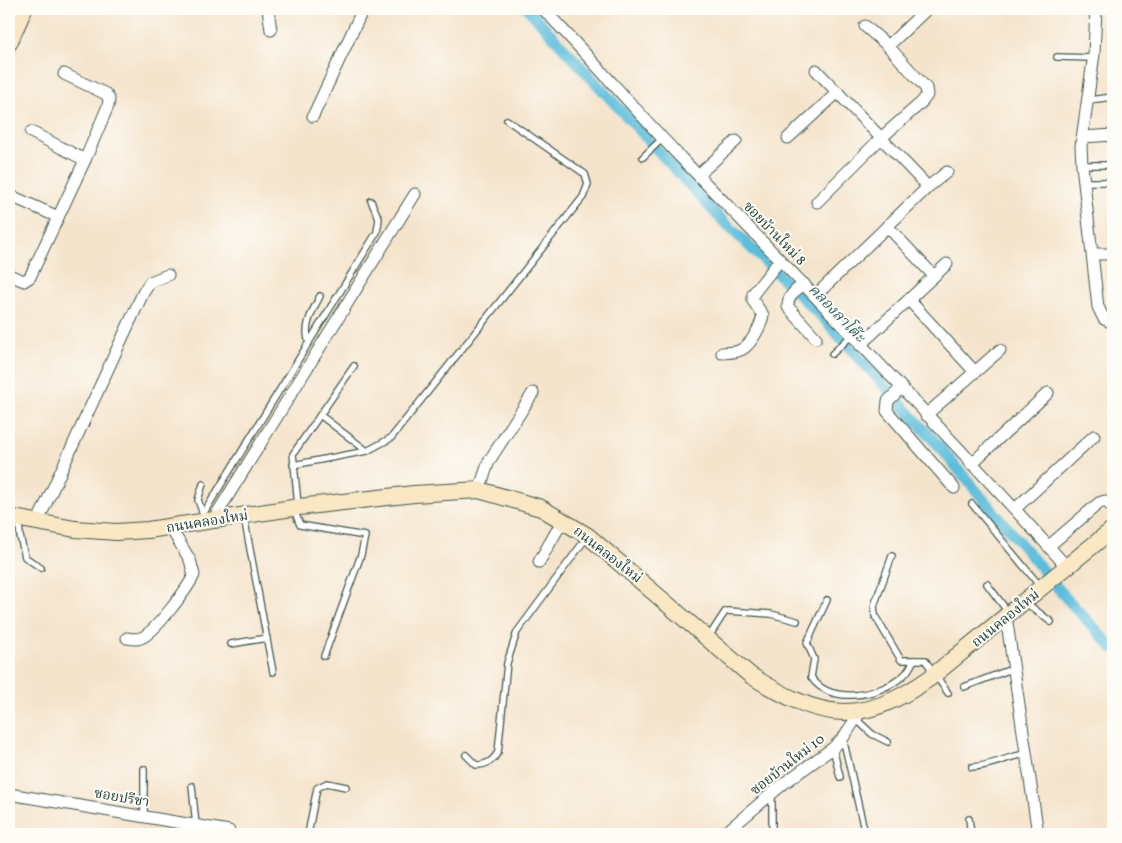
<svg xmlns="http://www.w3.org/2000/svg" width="1122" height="843" font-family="Vollkorn,'Noto Serif Thai',serif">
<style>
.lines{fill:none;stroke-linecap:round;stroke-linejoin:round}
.canal{stroke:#5cbddb;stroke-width:11}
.lane-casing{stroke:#3f564b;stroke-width:8}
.street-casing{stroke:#3f564b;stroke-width:13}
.secondary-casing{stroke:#3f564b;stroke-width:18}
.lane{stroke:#fff;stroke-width:5.5}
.street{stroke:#fff;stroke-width:11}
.secondary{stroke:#fae7c3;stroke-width:16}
.labels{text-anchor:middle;stroke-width:4;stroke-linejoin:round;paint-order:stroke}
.street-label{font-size:14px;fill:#1f3d34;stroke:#fdfcf7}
.water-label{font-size:15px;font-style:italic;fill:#316366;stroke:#fdfcf7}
</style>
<rect width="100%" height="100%" fill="#fdfcf7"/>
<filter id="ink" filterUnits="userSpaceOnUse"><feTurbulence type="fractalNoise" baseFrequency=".02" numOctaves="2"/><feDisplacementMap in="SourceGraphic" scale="10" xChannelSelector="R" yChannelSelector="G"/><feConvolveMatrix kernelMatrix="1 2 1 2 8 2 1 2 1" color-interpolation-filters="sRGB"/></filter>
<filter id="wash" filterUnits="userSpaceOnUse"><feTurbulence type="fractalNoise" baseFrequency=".0096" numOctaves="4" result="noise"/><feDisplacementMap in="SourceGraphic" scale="20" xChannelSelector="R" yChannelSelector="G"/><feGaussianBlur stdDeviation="1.12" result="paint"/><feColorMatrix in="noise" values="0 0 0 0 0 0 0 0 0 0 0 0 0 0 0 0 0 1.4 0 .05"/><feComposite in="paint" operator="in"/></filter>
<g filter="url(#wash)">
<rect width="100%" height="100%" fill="#f5e4cc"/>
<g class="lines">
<path class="canal" d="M528,9l189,206 105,102 115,127 130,155 46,49"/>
</g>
</g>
<g filter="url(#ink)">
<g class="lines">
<defs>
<g id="lane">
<path d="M1057,57l37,1"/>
<path d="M1089,100l24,-3"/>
<path d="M643,157l20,-19"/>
<path d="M1082,165h31"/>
<path d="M1084,182h29"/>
<path d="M309,343c-6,-17 3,-31 11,-47"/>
<path d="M832,354l19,-18"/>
<path d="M320,415l47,36"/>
<path d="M293,465l74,-14 24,-13 192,-241 5,-13 -3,-10 -78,-54"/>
<path d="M203,484l-5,16 5,14"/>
<path d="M972,504l68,82"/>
<path d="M298,505l-5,-51 61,-88"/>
<path d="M294,510l6,15 65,11 -4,19 -37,101"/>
<path d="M244,517l29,155"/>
<path d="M200,519l177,-287 2,-13 -8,-18"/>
<path d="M19,520l1,16 5,21 16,11"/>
<path d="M9,534l1,-15"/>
<path d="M892,556l-18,50 1,10 26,44h24l23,33"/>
<path d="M987,584l21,28"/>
<path d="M827,600l-20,43 7,16 -3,18c19,29 69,19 92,-1 5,-4 8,-10 11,-16"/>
<path d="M1025,602l26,20"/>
<path d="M708,638l17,-26 4,-1 42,3 26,7"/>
<path d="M231,644l36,-6"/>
<path d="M964,687l50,-19"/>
<path d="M856,719l16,15 16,8"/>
<path d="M843,738l22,96"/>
<path d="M833,748l7,29"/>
<path d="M466,755l10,10c11,0 17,-4 22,-13l9,-89 10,-31 70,-95"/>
<path d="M972,767c21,-1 33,-10 54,-13"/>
<path d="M192,786l4,39"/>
<path d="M772,794v40"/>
<path d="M144,816v-47"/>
<path d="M969,819l2,15"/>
<path d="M308,834l9,-46 10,-5 19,4"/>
</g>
<g id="street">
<path d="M268,9l3,21"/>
<path d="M543,9c48,49 93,102 141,152 130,133 259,268 383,406"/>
<path d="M1096,9l-2,45 -13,92 1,19 16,142 6,12 9,4"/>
<path d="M865,26l23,20"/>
<path d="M816,70l112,117"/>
<path d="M313,116l50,-107"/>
<path d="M31,132l54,28"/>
<path d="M1083,137l30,-2"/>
<path d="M788,138l50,-46"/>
<path d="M698,175l38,-34"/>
<path d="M9,195l49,22"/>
<path d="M817,202l64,-64 41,-36 5,-7 -1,-7 -38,-42 39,-37"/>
<path d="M887,226l47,50"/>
<path d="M1094,254h19"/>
<path d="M9,275l15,6 6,-4 55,-117 23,-54 1,-7 -3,-5 -42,-20"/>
<path d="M804,284c-8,6 -17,12 -16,23l28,31"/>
<path d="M815,296l113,-109 19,-15"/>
<path d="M909,300l66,72"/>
<path d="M860,345l87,-81"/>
<path d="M722,353c5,-1 11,0 16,-2 12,-3 23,-25 25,-36l-10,-14v-7l27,-34"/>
<path d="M901,388l-13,13 -1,10 67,77"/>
<path d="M926,415l74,-65"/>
<path d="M971,464l77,-71"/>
<path d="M479,490l10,-29 44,-68"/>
<path d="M1015,509l79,-73"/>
<path d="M213,520l202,-326"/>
<path d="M37,523l106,-230 7,-11 18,-7"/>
<path d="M1049,546l50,-43 6,-2 8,6"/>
<path d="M539,562l24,-42"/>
<path d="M1006,616l32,218"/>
<path d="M127,638c6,1 11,2 16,-1 13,-7 44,-47 51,-62l-4,-15 -20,-33"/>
<path d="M9,794l220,37"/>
<path d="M724,834l59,-50 50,-36 10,-10 18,-27"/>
</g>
<g id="secondary">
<path d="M9,43l15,-34"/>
<path d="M9,517l66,12 41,3 32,-2 151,-23 115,-13 65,-4 62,18 47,28 162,139c70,44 109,53 180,3l183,-149"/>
</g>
</defs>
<use href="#lane" class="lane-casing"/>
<use href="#street" class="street-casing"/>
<use href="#secondary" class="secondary-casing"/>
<use href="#lane" class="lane"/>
<use href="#street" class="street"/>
<use href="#secondary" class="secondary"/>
</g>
</g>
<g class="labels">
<g class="street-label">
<text transform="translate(775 233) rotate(46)" y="5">ซอยบ้านใหม่ 8</text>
<text transform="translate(207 521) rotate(-9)" y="5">ถนนคลองใหม่</text>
<text transform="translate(608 554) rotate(38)" y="5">ถนนคลองใหม่</text>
<text transform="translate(1005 618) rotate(-39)" y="5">ถนนคลองใหม่</text>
<text transform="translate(787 764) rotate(-38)" y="5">ซอยบ้านใหม่ 10</text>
<text transform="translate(122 797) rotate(10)" y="5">ซอยปรีชา</text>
</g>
<g class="water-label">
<text transform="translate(837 313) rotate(46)" y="5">คลองลาโต๊ะ</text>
</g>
</g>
<rect width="1122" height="843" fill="none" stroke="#fdfcf7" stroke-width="30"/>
</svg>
